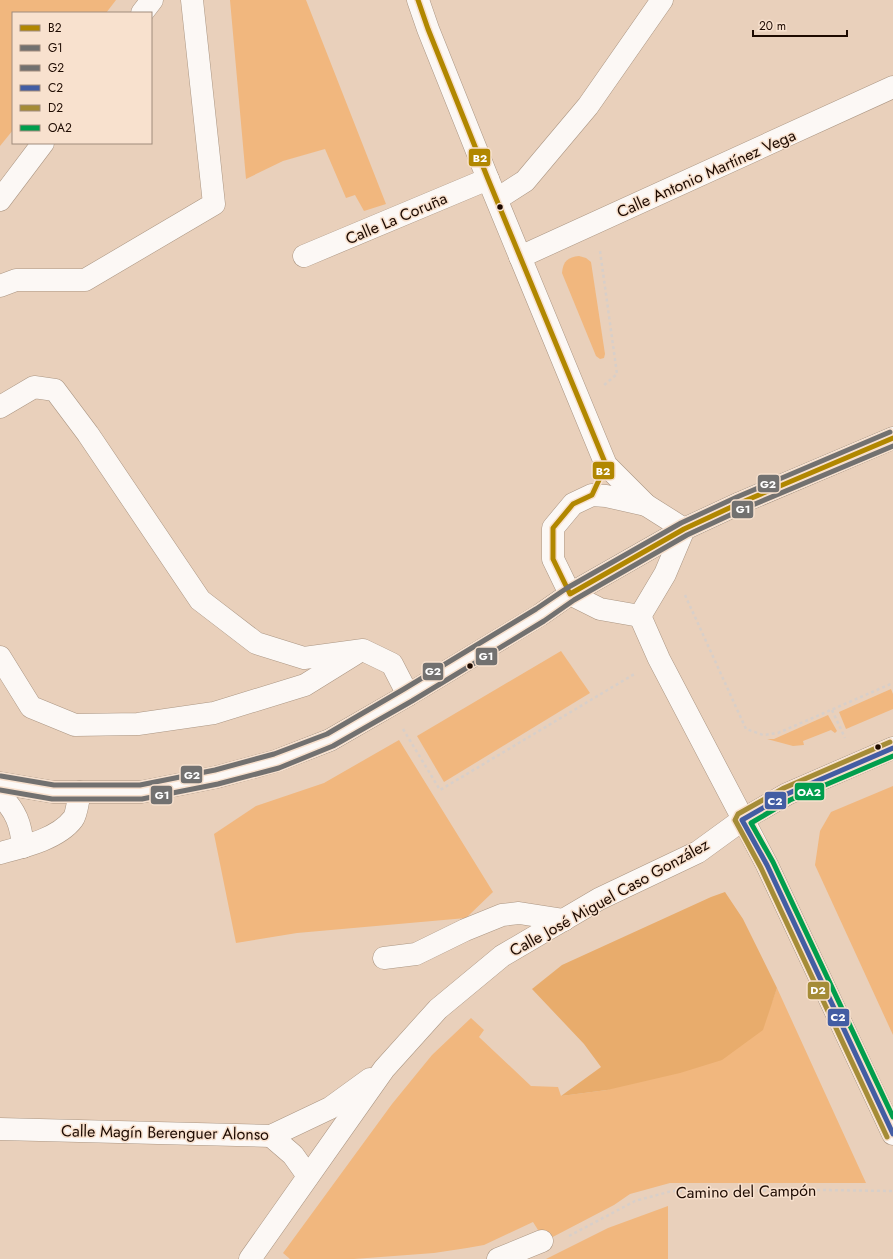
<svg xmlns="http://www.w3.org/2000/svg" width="893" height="1259" font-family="Jost,sans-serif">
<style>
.green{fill:#f1b77e}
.forest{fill:#e8ac6c}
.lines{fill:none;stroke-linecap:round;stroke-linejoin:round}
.minor-casing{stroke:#ab9683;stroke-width:23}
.highway-casing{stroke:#ab9683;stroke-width:23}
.path{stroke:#d8cfc9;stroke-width:2.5;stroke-dasharray:3 3;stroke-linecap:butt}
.minor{stroke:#fcf8f5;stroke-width:22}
.highway{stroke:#fcf8f5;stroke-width:22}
.bus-1-casing{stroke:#f8e1ce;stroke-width:8}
.bus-2-casing{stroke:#f8e1ce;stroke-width:8}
.bus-3-casing{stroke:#f8e1ce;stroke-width:8}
.bus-4-casing{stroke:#f8e1ce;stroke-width:8}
.bus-5-casing{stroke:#f8e1ce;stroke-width:8}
.bus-6-casing{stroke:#f8e1ce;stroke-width:8}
.bus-1{stroke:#b18700;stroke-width:5}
.bus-2{stroke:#727170;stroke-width:5}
.bus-3{stroke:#727170;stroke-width:5}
.bus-4{stroke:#435da3;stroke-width:5}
.bus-5{stroke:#a58c37;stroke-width:5}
.bus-6{stroke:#019e4d;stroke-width:5}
.bus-dot{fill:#1d0a00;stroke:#f8e1ce;stroke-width:1.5}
.labels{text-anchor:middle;stroke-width:3;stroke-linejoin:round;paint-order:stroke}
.street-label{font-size:16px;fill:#1d0a00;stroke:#f8e1ce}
.line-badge{stroke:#f8e1ce;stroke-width:1.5}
.badge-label{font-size:11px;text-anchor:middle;font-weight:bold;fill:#fff}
</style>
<rect width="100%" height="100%" fill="#e9d0bb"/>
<g class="green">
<path d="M0,0h116l-10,13h-93v117l-13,16z"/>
<path d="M230,0h76l80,204 -22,7 -9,-16 -9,3 -21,-49 -42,12 -37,18z"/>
<path d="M579,256l7,2 5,4 14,92 -1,4 -4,1 -4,-3 -34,-83c1,-12 6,-16 17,-17z"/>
<path d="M561,651l29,42 -146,89 -27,-46z"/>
<path d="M891,689l2,5v15l-47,20 -7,-17z"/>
<path d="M828,715l9,16 -2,2 -4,-3 -28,11 1,4 -11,1 -26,-7h7z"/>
<path d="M399,740l94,152 -27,26 -169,15 -61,10 -22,-109 42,-28 68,-23z"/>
<path d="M893,786v249l-78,-170 5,-34 11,-19z"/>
<path d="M777,988l89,195h-196l-40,11 -16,11 -69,36 -12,-19 -49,23 -17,3 -33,5 -80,6h-64l-7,-6 109,-149 40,-49 39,-37 13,12 -5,7 52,49 27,1 3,9 46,-6 165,-88z"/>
<path d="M668,1206v53h-122l62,-31z"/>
</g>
<path class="forest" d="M725,892l18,27 34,69 -14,42 -41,30 -42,13 -73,17 -46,6 40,-29 -17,-23 -52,-55 30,-24 149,-68z"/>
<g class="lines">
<defs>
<g id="minor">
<path d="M418,0l10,29 60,150 118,286 40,40"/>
<path d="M142,13l10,-13"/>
<path d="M497,199l28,-18 63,-75 74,-106"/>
<path d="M0,200l43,-57"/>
<path d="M304,256l184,-77"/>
<path d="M520,257l373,-170"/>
<path d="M0,286l16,-6h69l129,-76 -22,-204"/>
<path d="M0,407l34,-20 21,3 33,44 112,166 56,43 48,15 59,-8 29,14 16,31"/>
<path d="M570,594l30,15 40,7"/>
<path d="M640,616l19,43 108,206 126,269"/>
<path d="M640,616l25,-42 19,-45"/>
<path d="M0,657l31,50 44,18 63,-1 76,-11 91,-28 50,-31"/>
<path d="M0,795c16,16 21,29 23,52"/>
<path d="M0,853c23,-6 58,-14 73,-34 4,-5 5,-20 7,-27"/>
<path d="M384,958l32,-4 49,-24 37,-15 17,-2 45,7"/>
<path d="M0,1129l271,7 59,-28 40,-29"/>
<path d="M271,1136l22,19 15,21"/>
<path d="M250,1259l134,-190 54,-60 64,-53 97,-57 99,-47 44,-32 45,-26 106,-46"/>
<path d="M498,1259l44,-18"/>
</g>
<g id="highway">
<path d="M570,594l-17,-35v-31l20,-24 19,-9 14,1 40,9 38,24"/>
<path d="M0,783l53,9h88l76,-15 59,-16 54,-21 78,-45 132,-80 30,-21 114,-65 56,-26 153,-65"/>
</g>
</defs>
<use href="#minor" class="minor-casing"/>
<use href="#highway" class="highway-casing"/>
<g class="path">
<path d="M600,251l17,123 -14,12"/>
<path d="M685,595l61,134 17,6 15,-2 115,-50"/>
<path d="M832,710l13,28"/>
<path d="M403,729l37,61 196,-117"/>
<path d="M569,1236l66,-35 37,-10 148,-1 73,1"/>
</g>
<use href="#minor" class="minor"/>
<use href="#highway" class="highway"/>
<defs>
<path id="bus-1" d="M418,0l10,29 60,150 118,286 -14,30 -19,9 -20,24v31l17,35 114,-65 56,-26 153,-65"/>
<path id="bus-2" d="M0,790l52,9h90l76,-15 61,-16 54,-22 79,-45 132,-80 30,-21 113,-65 56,-26 150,-63"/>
<path id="bus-3" d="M1,776l53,9h86l75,-15 59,-16 53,-20 77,-45 132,-80 31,-21 114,-65 56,-26 153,-65"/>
<path id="bus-4" d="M893,748l-106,46 -45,26 25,45 126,269"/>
<path id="bus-5" d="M887,1137l-126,-269 -26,-48 3,-6 46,-26 106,-46"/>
<path id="bus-6" d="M893,756l-103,44 -39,23 22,39 120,255"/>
</defs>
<use href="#bus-1" class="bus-1-casing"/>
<use href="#bus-2" class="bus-2-casing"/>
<use href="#bus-3" class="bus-3-casing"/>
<use href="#bus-4" class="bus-4-casing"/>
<use href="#bus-5" class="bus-5-casing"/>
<use href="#bus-6" class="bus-6-casing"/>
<use href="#bus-1" class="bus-1"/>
<use href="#bus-2" class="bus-2"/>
<use href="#bus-3" class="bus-3"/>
<use href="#bus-4" class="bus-4"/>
<use href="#bus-5" class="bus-5"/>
<use href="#bus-6" class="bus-6"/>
</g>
<g class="bus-dot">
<circle cx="500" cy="207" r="3.5"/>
<circle cx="470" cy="666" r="3.5"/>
<circle cx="878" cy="747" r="3.5"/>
</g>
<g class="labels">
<g class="street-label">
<text transform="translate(706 173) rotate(-24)" y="6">Calle Antonio Martínez Vega</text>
<text transform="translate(396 218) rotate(-23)" y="6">Calle La Coruña</text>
<text transform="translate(609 897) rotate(-29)" y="6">Calle José Miguel Caso González</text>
<text transform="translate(165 1132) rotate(1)" y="6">Calle Magín Berenguer Alonso</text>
<text transform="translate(746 1191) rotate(-1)" y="6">Camino del Campón</text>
</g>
</g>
<g class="line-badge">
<rect x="468" y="148" width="23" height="19" rx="4" fill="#b18700"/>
<rect x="592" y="461" width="23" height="19" rx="4" fill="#b18700"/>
<rect x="757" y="474" width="23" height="19" rx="4" fill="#727170"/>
<rect x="731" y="500" width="23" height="19" rx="4" fill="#727170"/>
<rect x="475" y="647" width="23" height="19" rx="4" fill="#727170"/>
<rect x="422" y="662" width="22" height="19" rx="4" fill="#727170"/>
<rect x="180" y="765" width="23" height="19" rx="4" fill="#727170"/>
<rect x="794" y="782" width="31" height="19" rx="4" fill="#019e4d"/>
<rect x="150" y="785" width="23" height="20" rx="4" fill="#727170"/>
<rect x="764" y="791" width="23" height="19" rx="4" fill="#435da3"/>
<rect x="807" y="981" width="23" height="19" rx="4" fill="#a58c37"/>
<rect x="827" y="1008" width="23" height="19" rx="4" fill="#435da3"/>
</g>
<g class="badge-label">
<text x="480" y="162">B2</text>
<text x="603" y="475">B2</text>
<text x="768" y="488">G2</text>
<text x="743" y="513">G1</text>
<text x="486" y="660">G1</text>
<text x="433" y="675">G2</text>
<text x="192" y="779">G2</text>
<text x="809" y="796">OA2</text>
<text x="162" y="799">G1</text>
<text x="775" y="805">C2</text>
<text x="818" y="994">D2</text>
<text x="838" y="1021">C2</text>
</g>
<rect x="12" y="12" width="140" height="132" fill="#f8e1ce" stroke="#a08b7c"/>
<rect x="20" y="25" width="20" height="6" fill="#b18700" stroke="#a08b7c"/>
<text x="48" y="32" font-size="12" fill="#1d0a00">B2</text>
<rect x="20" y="45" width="20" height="6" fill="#727170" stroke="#a08b7c"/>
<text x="48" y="52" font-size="12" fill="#1d0a00">G1</text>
<rect x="20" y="65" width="20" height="6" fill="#727170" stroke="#a08b7c"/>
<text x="48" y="72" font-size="12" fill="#1d0a00">G2</text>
<rect x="20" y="85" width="20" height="6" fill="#435da3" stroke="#a08b7c"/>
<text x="48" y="92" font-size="12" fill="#1d0a00">C2</text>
<rect x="20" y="105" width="20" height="6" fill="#a58c37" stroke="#a08b7c"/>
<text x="48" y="112" font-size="12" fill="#1d0a00">D2</text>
<rect x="20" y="125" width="20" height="6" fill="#019e4d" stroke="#a08b7c"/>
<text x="48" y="132" font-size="12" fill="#1d0a00">OA2</text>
<path d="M753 30v6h94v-6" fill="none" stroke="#1d0a00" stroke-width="2"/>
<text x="759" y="30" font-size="12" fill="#1d0a00" stroke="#f8e1ce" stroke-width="3" paint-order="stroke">20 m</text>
</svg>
